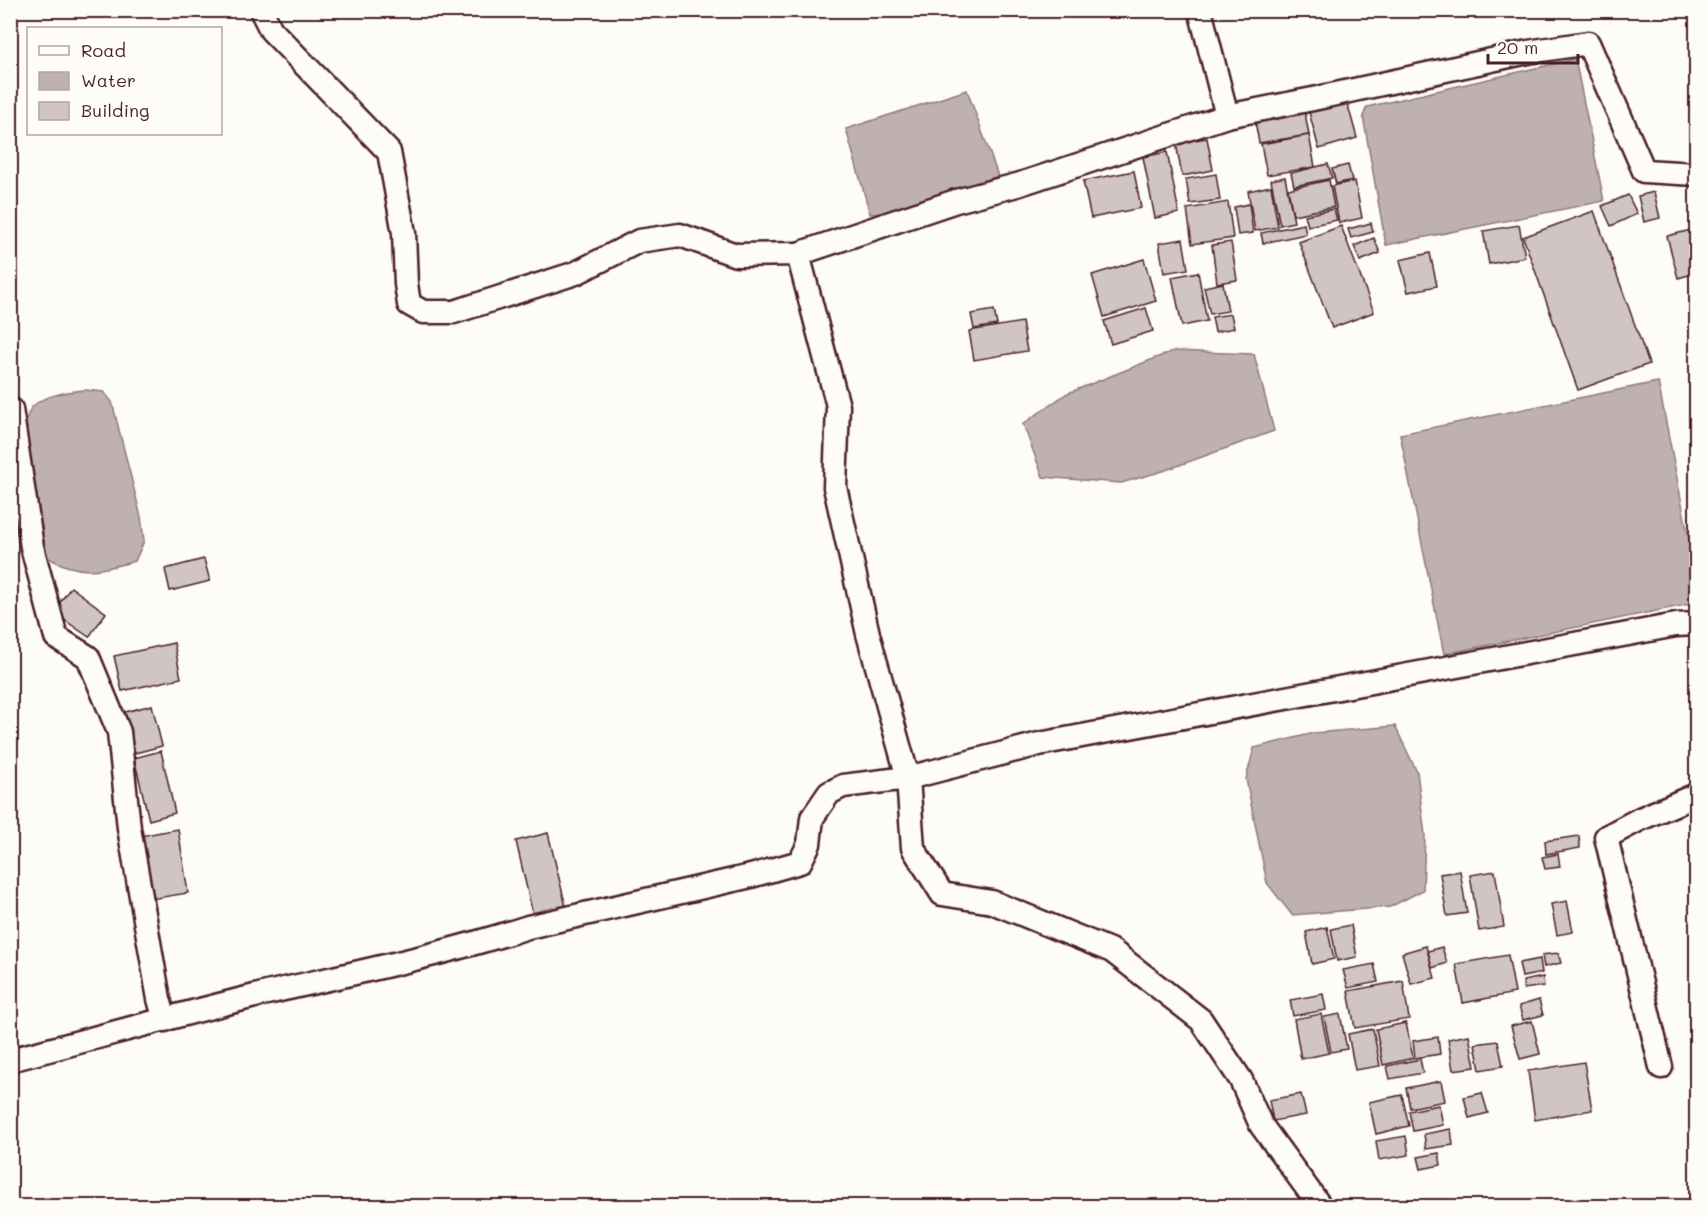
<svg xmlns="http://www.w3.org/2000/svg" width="1707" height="1217" font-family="Mali,sans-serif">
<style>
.water{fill:#c0b1b1;stroke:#91777b;stroke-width:1.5}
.building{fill:#d0c5c4;stroke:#4a1f2b;stroke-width:1.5}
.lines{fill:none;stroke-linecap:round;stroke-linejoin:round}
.minor-casing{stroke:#4a1f2b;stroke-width:27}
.minor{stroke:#fdfcf7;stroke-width:22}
</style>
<rect width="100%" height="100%" fill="#fdfcf7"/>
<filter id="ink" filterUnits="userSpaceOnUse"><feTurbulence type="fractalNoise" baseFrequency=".0167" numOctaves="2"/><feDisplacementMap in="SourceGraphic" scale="12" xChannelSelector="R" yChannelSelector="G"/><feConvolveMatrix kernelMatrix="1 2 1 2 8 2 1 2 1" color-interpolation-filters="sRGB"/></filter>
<g filter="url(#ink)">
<g class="water">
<path d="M1575,59l29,142 -218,44 -23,-129 4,-9z"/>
<path d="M967,90l31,86 -101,36 -27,2 -24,-85z"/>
<path d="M1173,351l81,3 20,77 -111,40 -42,12 -78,-6 -20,-53 43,-30z"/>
<path d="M1658,382l38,193v28l-252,51 -44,-220z"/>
<path d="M85,390l19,2 8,10 29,115 3,24 -9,20c-35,10 -56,15 -88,-4 -7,-31 -32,-121 -17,-147 8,-14 40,-19 55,-20z"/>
<path d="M1395,726l22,46 8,63 -2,55 -33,17 -98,8 -25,-32 -21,-104 8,-31 60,-15z"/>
</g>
<g class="building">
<path d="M1347,102l10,36 -38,11 -10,-37z"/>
<path d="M1305,113l4,22 -50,8 -4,-22z"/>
<path d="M1309,135l6,32 -48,8 -6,-31z"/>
<path d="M1207,138l6,32 -31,6 -6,-33z"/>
<path d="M1167,152l12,61 -24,5 -12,-61z"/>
<path d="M1328,164l4,14 -38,8 -3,-13z"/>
<path d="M1348,165l4,15 -16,4 -4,-15z"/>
<path d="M1134,171l7,37 -50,10 -8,-37z"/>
<path d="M1216,174l4,26 -30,4 -4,-25z"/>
<path d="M1285,177l9,45 -14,3 -9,-45z"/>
<path d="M1329,180l5,27 -41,8 -5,-26z"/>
<path d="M1355,181l7,37 -23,5 -7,-37z"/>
<path d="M1271,186l7,41 -23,4 -7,-40z"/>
<path d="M1654,192l6,26 -16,4 -6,-26z"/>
<path d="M1628,195l9,19 -26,12 -9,-20z"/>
<path d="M1228,202l5,36 -41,6 -5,-35z"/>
<path d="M1249,204l4,29 -15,2 -4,-28z"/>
<path d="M1334,209l3,11 -29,6 -3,-11z"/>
<path d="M1594,211l55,153 -71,26 -55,-153z"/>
<path d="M1371,223l2,9 -22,6 -3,-9z"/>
<path d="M1304,224l2,10 -43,9 -2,-10z"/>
<path d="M1519,225l6,32 -36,7 -6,-33z"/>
<path d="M1341,226l33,86 -42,16 -33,-86z"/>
<path d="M1691,230l5,20v23l-18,5 -11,-42z"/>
<path d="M1374,238l6,15 -20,8 -6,-15z"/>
<path d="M1183,239l5,30 -24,4 -5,-30z"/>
<path d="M1231,242l6,38 -20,3 -5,-38z"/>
<path d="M1430,253l7,33 -29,6 -8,-32z"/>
<path d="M1144,259l12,42 -52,16 -12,-42z"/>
<path d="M1198,272l9,49 -25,5 -10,-49z"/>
<path d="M1223,283l5,28 -18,3 -6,-27z"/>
<path d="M1146,308l7,23 -42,13 -7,-23z"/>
<path d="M994,310l3,15 -23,4 -3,-15z"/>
<path d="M1231,314l3,14 -19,4 -3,-15z"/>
<path d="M1022,322l5,29 -53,9 -5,-29z"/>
<path d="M204,559l6,22 -40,10 -5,-22z"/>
<path d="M71,587l35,26 -17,24 -36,-25z"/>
<path d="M174,643l7,35 -59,13 -8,-35z"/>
<path d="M152,705l10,41 -27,7 -10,-41z"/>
<path d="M161,751l14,62 -26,7 -15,-62z"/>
<path d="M178,829l10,64 -37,6 -11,-63z"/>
<path d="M548,833l18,74 -33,8 -17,-74z"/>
<path d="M1579,836l1,12 -34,6 -1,-13z"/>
<path d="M1558,854l2,13 -15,2 -3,-12z"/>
<path d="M1460,871l7,42 -20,3 -7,-42z"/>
<path d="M1495,871l9,56 -25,4 -9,-56z"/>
<path d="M1567,901l6,31 -16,3 -6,-31z"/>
<path d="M1351,925l6,32 -20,4 -6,-32z"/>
<path d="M1327,927l7,32 -22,5 -6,-32z"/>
<path d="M1426,946l9,32 -24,6 -9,-31z"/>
<path d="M1442,947l5,16 -15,5 -4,-17z"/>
<path d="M1558,953l3,10 -17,4 -2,-12z"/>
<path d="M1508,955l7,38 -52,10 -7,-39z"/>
<path d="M1540,959l2,14 -20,4 -3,-14z"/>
<path d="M1374,964l4,18 -30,6 -5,-18z"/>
<path d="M1543,977l1,9 -20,3 -1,-8z"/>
<path d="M1403,981l6,38 -54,9 -7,-37z"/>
<path d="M1323,994l3,16 -33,6 -3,-16z"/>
<path d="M1539,1000l4,15 -20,5 -4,-14z"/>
<path d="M1321,1014l8,39 -28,6 -7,-40z"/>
<path d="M1340,1014l7,35 -16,3 -7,-35z"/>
<path d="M1532,1021l8,33 -20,5 -9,-33z"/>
<path d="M1406,1023l7,35 -30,7 -7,-36z"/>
<path d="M1373,1029l7,37 -25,4 -7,-36z"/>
<path d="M1469,1035l6,32 -22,3 -5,-31z"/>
<path d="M1438,1037l2,17 -25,4 -2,-17z"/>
<path d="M1498,1041l5,25 -23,4 -5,-26z"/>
<path d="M1420,1059l3,14 -33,6 -3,-13z"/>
<path d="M1584,1062l8,48 -57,10 -7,-49z"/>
<path d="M1441,1081l4,20 -35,7 -4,-20z"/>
<path d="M1482,1093l6,20 -19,5 -5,-21z"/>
<path d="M1301,1094l5,21 -33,6 -4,-21z"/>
<path d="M1402,1095l7,31 -33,8 -7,-32z"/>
<path d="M1439,1105l4,20 -30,6 -4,-20z"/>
<path d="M1451,1129l2,16 -27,4 -2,-15z"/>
<path d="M1406,1136l3,19 -30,5 -3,-19z"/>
<path d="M1439,1153l2,12 -20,4 -3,-12z"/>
<path d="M10,1189l4,17h-4z"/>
</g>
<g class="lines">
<defs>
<g id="minor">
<path d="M1200,10l27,106"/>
<path d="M798,254l158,-53 61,-16 210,-69 86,-17 215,-47 60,-9 56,128 52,3"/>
<path d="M11,409l21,138 24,90 32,20 31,75 10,96 30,171 6,21"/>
<path d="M10,1060c86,-22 171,-46 257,-67 87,-20 175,-38 261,-66l223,-51 49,-14 9,-18 3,-26 17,-25 14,-7 65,-8 -40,-144 -33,-147 3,-81 -40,-152 -62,1 -56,-20 -41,6 -63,32 -122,39h-31l-14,-8 -3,-20 -2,-51 -15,-81 -118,-122 -10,-20"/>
<path d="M1661,1067l-55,-230 34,-18 56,-24"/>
<path d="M1320,1206l-59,-81 -20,-45 -40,-60 -89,-69 -120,-49 -50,-8 -29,-46 -5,-70 131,-34 637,-119 20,-1"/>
</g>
</defs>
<use href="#minor" class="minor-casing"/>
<use href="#minor" class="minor"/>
</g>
</g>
<rect width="1707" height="1217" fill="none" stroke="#fdfcf7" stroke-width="36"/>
<rect x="18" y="18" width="1671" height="1181" fill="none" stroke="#4a1f2b" stroke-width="2" filter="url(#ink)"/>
<rect x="27" y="27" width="195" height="108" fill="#fdfcf7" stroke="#b5a4a5" stroke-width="1.5"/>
<rect x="39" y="46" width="30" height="9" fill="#fdfcf7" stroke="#b5a4a5" stroke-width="1.5"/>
<text x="81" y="57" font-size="18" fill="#4a1f2b">Road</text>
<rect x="39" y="72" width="30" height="18" fill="#c0b1b1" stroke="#b5a4a5" stroke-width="1.5"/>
<text x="81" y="87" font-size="18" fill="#4a1f2b">Water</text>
<rect x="39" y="102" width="30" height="18" fill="#d0c5c4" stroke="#b5a4a5" stroke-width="1.5"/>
<text x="81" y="117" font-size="18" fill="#4a1f2b">Building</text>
<path d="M1488 54v9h90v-9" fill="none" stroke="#4a1f2b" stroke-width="3"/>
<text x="1497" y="54" font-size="18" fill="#4a1f2b" stroke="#fdfcf7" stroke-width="4.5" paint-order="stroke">20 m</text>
</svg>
